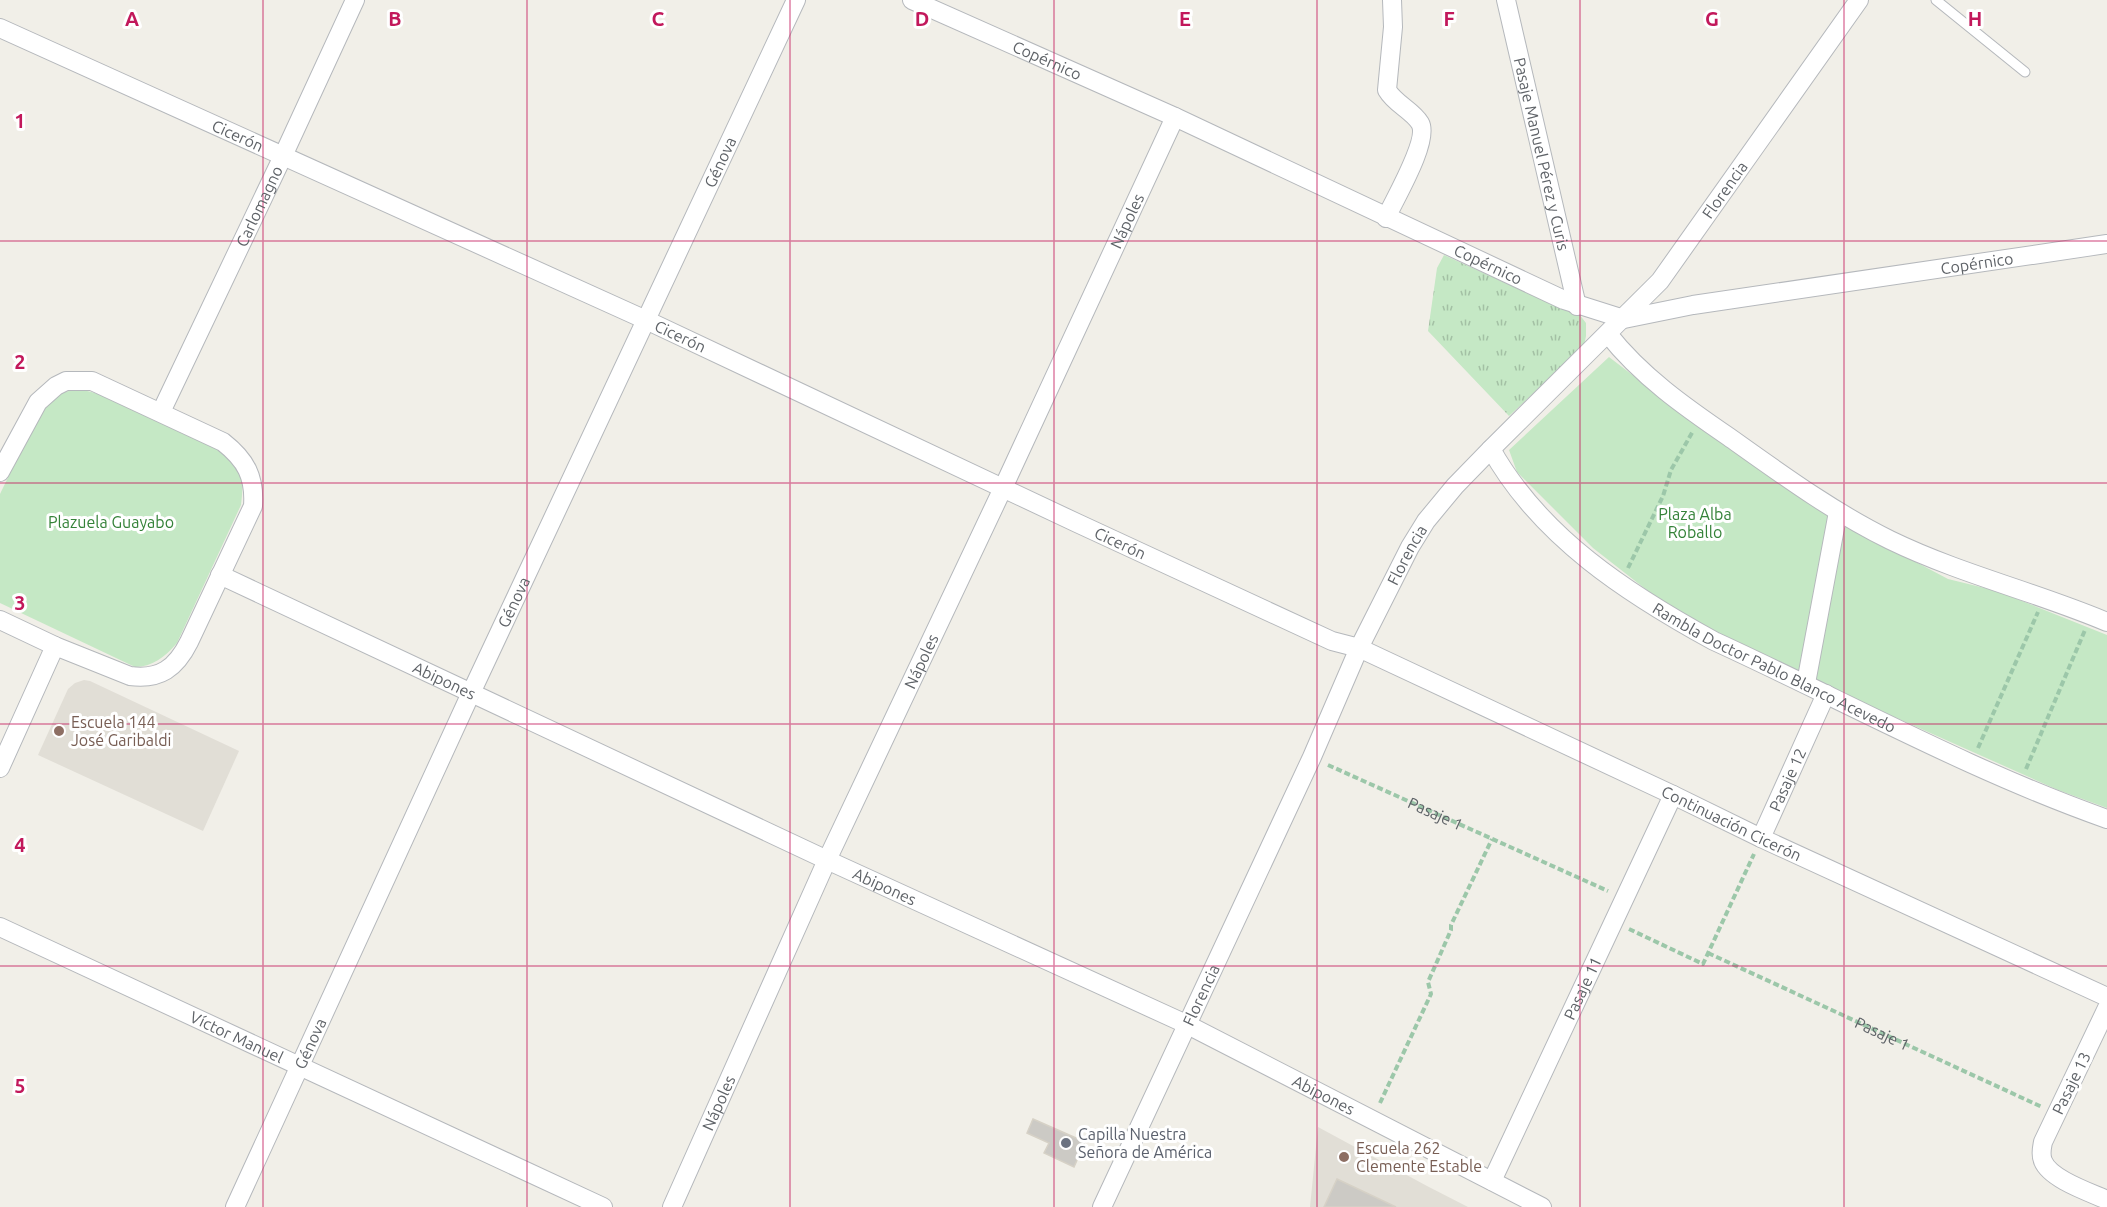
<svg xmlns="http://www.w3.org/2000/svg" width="2107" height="1207" font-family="Ubuntu,sans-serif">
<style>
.education{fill:#e1ded6}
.grass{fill:url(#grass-tufts)}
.park{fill:#c5e8c5}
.building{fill:#cccac5;stroke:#d6d1c6;stroke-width:1.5}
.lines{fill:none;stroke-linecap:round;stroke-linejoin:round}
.lane-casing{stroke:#b5b8bc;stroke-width:11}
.street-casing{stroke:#b5b8bc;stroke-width:20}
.path{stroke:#9cc7a9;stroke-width:4;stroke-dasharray:6 3;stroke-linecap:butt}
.lane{stroke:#fff;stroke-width:9}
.street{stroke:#fff;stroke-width:18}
.grid{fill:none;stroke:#c2185b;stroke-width:1.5;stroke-opacity:0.55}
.education-dot{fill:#8d6e63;stroke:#fff;stroke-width:2}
.worship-dot{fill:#6b7280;stroke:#fff;stroke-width:2}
.labels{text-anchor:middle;stroke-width:6;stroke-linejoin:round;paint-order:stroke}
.street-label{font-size:16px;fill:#5f6368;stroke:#fff}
.park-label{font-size:16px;fill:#348238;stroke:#fff}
.education-label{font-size:16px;fill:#785e54;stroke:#fff;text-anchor:start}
.worship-label{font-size:16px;fill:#5b616d;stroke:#fff;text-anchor:start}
.grid-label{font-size:20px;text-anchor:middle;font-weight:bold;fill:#c2185b;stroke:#fff;stroke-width:6;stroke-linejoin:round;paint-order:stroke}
</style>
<defs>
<pattern id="grass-tufts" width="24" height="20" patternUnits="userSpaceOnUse" patternTransform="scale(1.5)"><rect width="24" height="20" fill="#c5e8c5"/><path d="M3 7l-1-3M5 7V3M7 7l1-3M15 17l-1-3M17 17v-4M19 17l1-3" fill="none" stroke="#a3c0a4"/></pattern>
</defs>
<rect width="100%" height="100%" fill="#f1efe8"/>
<g class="education">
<path d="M84,680l6,1 149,70 -36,80 -165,-76 30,-66 7,-6z"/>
<path d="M1318,1127l109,59 41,21h-158z"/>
</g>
<path class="grass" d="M1444,255l77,35 55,20 10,13v13l-2,10 -75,70 -81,-85 9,-63z"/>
<g class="park">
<path d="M1609,357l69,53 185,124 85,45 49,12 110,44v173l-49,-18 -233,-104 -119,-58 -58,-37 -55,-43 -76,-76 -8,-22z"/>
<path d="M73,390c5,0 10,0 14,1 22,4 134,55 146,70 11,14 10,28 8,44l-64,138c-12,14 -25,24 -42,24l-135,-64v-109l43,-89 18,-12z"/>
</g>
<g class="building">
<path d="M1033,1119l52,23 -11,25 -30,-14 5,-10 -22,-10z"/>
<path d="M1337,1179l59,28h-72z"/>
</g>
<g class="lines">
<defs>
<path id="lane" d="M1936,0l89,72"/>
<g id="street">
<path id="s3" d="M912,0l263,117 389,183 60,19 69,-14 414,-61"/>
<path id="s4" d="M1506,0l71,306"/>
<path id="s5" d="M0,28l646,292 431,203 255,118 27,7 314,147 88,43 346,159"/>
<path d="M1386,218c8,-18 44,-78 34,-95 -8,-13 -25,-19 -33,-33l6,-63 -1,-27"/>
<path d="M1608,334c33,42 77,73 121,103 52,37 104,75 161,103 70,34 146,52 217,82"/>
<path id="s6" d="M161,412l122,-256 72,-156"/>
<path id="s7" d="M1491,449c49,88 137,145 223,192 131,60 257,130 393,178"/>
<path d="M0,472l38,-70 18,-16 10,-5h26l131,61c23,18 32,35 30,64l-64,136c-13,26 -29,38 -59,34l-75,-30 -55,-26"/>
<path id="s8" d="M220,575l607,285 359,164 356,183"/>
<path d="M1806,683l32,-171"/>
<path d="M0,768l55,-122"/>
<path id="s9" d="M1761,838l65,-144"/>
<path id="s10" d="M0,927l603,280"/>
<path d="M2107,1008l-64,134c-1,6 -3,12 0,19 7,18 46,31 64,39"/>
<path id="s11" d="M1492,1181l181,-386"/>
<path id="s12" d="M235,1207l236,-514 325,-693"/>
<path id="s13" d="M672,1207l155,-347 176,-372 172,-371"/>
<path id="s14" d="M1102,1207l210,-450 47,-109 51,-101 16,-26 29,-35 36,-37 169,-168 199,-281"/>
</g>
</defs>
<use href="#lane" class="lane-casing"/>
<use href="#street" class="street-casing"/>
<g class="path">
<path d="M1628,568l35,-72 8,-26 22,-39"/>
<path d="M1978,748l60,-136"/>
<path id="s1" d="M1328,765l280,126"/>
<path d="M2026,769l59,-139"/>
<path d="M1629,929l74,35 51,-110"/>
<path id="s2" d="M1708,953l334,154"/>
<path d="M1380,1103l51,-109 -3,-12 23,-52v-5l41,-86"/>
</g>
<use href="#lane" class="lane"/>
<use href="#street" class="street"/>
</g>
<path class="grid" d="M263,0v1207M527,0v1207M790,0v1207M1054,0v1207M1317,0v1207M1580,0v1207M1844,0v1207M0,241h2107M0,483h2107M0,724h2107M0,966h2107"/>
<g class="education-dot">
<circle cx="59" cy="731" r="6"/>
<circle cx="1344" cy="1157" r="6"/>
</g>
<circle class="worship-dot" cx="1066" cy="1143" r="6"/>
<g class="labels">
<g class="street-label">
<text dy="6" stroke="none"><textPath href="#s3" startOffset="148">Copérnico</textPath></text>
<text dy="6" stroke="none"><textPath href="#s5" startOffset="261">Cicerón</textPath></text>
<text dy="6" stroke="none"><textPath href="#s4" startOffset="158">Pasaje Manuel Pérez y Curis</textPath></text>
<text dy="6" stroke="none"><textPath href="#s12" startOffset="1152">Génova</textPath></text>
<text dy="6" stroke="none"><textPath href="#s14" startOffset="1206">Florencia</textPath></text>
<text dy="6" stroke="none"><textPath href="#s6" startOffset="228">Carlomagno</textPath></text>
<text dy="6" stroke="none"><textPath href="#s13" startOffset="1086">Nápoles</textPath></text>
<text dy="6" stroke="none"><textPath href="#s3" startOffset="1138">Copérnico</textPath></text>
<text dy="6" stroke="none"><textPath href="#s3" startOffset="634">Copérnico</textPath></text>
<text dy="6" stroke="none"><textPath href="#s5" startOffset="747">Cicerón</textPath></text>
<text dy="6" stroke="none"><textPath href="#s5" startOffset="1233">Cicerón</textPath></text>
<text dy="6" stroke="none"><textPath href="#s14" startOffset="720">Florencia</textPath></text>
<text dy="6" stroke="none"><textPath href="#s12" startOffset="666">Génova</textPath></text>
<text dy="6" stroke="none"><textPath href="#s13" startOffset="600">Nápoles</textPath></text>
<text dy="6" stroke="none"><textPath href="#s7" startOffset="364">Rambla Doctor Pablo Blanco Acevedo</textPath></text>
<text dy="6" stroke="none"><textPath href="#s8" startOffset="248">Abipones</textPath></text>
<text dy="6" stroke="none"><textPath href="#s9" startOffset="64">Pasaje 12</textPath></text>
<text dy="6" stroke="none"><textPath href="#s1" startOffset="118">Pasaje 1</textPath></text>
<text dy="6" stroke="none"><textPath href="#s5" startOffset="1906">Continuación Cicerón</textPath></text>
<text dy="6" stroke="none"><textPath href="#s8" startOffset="734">Abipones</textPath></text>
<text dy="6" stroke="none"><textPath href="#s11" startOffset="213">Pasaje 11</textPath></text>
<text dy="6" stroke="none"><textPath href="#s14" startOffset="234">Florencia</textPath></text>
<text dy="6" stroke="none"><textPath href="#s2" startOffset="192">Pasaje 1</textPath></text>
<text dy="6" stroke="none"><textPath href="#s10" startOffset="261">Víctor Manuel</textPath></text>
<text dy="6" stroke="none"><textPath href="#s12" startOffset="180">Génova</textPath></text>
<text transform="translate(2071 1083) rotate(-64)" y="6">Pasaje 13</text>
<text dy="6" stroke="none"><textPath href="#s8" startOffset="1220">Abipones</textPath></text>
<text dy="6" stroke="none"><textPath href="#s13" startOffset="114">Nápoles</textPath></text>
</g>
<g class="park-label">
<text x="1695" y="520">Plaza Alba<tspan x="1695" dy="18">Roballo</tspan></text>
<text x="111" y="528">Plazuela Guayabo</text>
</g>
<g class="education-label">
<text x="71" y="728">Escuela 144<tspan x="71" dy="18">José Garibaldi</tspan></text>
<text x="1356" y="1154">Escuela 262<tspan x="1356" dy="18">Clemente Estable</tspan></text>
</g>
<g class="worship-label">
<text x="1078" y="1140">Capilla Nuestra<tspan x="1078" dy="18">Señora de América</tspan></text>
</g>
</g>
<g class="grid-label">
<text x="132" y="26">A</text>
<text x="395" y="26">B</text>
<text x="658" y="26">C</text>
<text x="922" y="26">D</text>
<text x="1185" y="26">E</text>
<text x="1449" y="26">F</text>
<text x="1712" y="26">G</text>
<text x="1975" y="26">H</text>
<text x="20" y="128">1</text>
<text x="20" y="369">2</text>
<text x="20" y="610">3</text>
<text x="20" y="852">4</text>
<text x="20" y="1093">5</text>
</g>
</svg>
